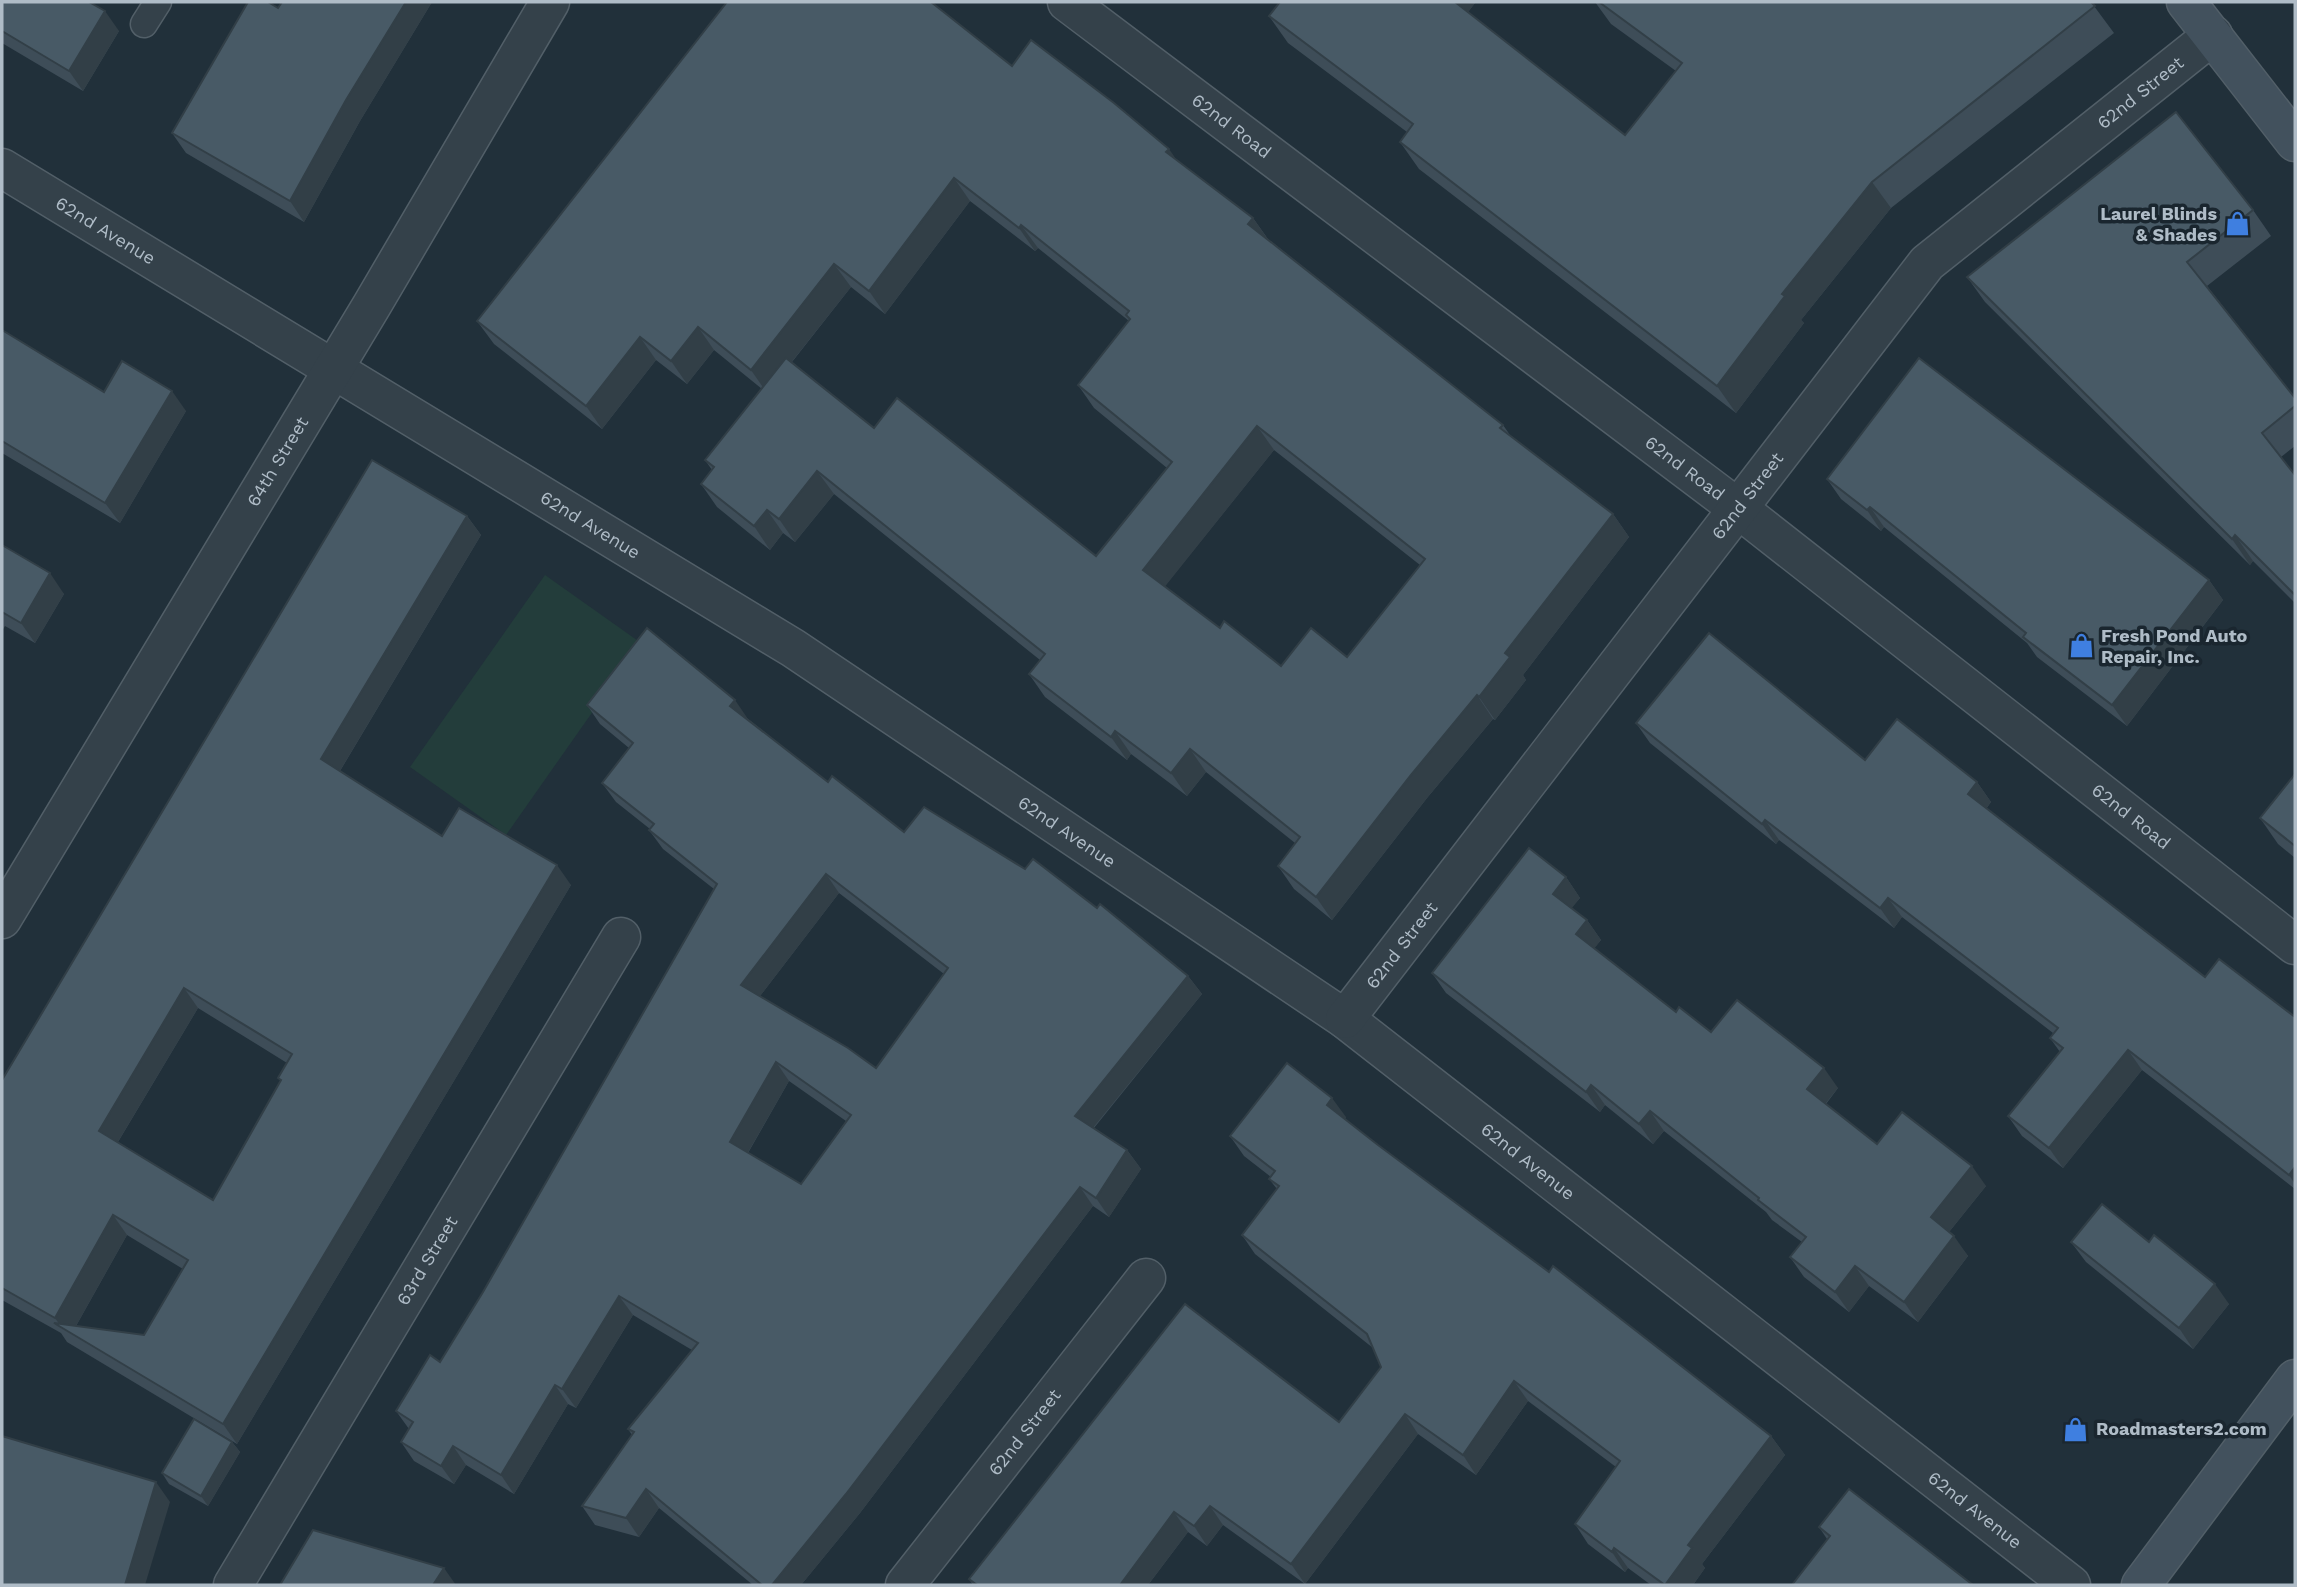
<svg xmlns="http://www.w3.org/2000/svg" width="2297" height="1587" font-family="'Work Sans',sans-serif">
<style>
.green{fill:#233d3b}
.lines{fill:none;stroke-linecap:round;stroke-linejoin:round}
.service-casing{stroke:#525f68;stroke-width:29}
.minor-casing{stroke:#525f68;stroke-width:41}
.secondary-casing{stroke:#525f68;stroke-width:41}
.service{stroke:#34414a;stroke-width:26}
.minor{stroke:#34414a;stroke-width:38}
.secondary{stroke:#42515d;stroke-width:38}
.wall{fill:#3e4d58;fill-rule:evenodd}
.shaded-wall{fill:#323f47}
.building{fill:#485a66;stroke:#323f47;stroke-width:2;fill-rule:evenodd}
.labels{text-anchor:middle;stroke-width:7;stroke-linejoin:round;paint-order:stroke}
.street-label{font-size:18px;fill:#afbcc7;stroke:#1a262f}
.poi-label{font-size:18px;font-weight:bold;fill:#afbcc7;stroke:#1a262f;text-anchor:start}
</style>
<rect width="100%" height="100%" fill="#21303a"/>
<path class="green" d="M545,575l96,68 -135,192 -96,-68z"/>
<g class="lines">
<defs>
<path id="service" d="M144,24l14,-22"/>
<g id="minor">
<path id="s1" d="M1067,2l673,508 555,435"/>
<path id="s2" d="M2,168l791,480 552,371 726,566"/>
<path id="s3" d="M2,919l370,-614 178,-303"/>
<path id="s4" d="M1345,1019l582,-756 286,-228"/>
<path id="s5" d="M233,1585l388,-648"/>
<path id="s6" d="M905,1585l241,-307"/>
</g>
<g id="secondary">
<path d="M2186,2l109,140"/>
<path d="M2141,1585l154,-206"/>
</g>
</defs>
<use href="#service" class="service-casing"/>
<use href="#minor" class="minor-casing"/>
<use href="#secondary" class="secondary-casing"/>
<use href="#service" class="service"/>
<use href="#minor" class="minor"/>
<use href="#secondary" class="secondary"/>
</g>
<g class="wall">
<path d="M2,2l117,29 -36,60 -81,-48z"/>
<path d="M282,2h150l-72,119 -56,101 -118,-69 -14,-20 106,-125z"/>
<path d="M1280,2h194l1,1 -7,9 157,123 51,-64 -65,-47 -16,-22h496l23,31 -223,175 -90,112 3,3 -68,90 -317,-244 -19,-27 7,-10 -119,-89 -19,-27z"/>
<path d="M1012,66l165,94 76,58 15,21 235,186 7,10 103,79 16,23 -106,138 3,5 -31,40 -2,-1 -66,79 -95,122 -38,-31 -16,-23 17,-23 -89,-71 -19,24 -56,-42 -4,6 -43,-33 -39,-30 -16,-23 11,-14 -206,-166 -39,48 -12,-9 -13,17 -53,-43 -16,-23 11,-14 -7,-10 57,-71 -48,-39 -27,34 -31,-24 -54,69 -108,-85 -17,-23zM970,201l65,50 3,-3 91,73 -51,64 16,23 73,60 -71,88 -222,-128 -82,-66 59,-75 34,27zM1274,450l146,115 -73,92 -66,9 -61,-38 -56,-41z"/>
<path d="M2253,210l18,26 -64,50 88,112v48l-14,11 14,18v128l-42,-42 -3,4 -265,-263 -18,-25z"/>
<path d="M2,330l102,62 82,19 -66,112 -118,-70z"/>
<path d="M1827,479l382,101 14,20 -96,126 -90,-69 -10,-14 -143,-116 -3,4 -40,-32z"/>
<path d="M467,516l14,19 -141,236 102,65 129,49 -334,559 -170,-102 -6,-9 -59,-33v-220zM198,1008l89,55 -9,15 3,3 -68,119 -95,-58zM127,1235l56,34 -39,66 -68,-9z"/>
<path d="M2,545l62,49 -29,49 -30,-17 -3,5z"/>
<path d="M587,705l161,14 80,63 76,50 121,37 72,39 91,68 14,18 -108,134 33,22 14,19 -32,48 -16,-11 -233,307 -59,72h-48l-94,-77 -20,29 -44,-12 -13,-19 50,-71 -4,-6 64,-79 -59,-35 -57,93 -8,-4 -54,90 -48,-29 -12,19 -40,-23 -13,-19 8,-13 -13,-18 44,-49 43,-70 231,-403 -51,-40 -14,-19 1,-1 -34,-27 -14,-19 27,-35 -29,-24zM839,893l105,81 -68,94 -116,-72zM789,1081l57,40 -45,63 -53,-31z"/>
<path d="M1636,723l229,37 112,22 14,20 -5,7 219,168 90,40v172l-153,-119 -79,98 -41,-32 -14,-20 52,-64 -10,-14 3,-5 -151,-116 -8,11 -115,-88 -3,4 -126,-101z"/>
<path d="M2295,774v84l-17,-14 -18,-26z"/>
<path d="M1566,877l14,21 -9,10 16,12 14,20 -7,8 82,64 35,20 127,56 -12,16 51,40 109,42 -37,46 19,24 -50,66 -49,-36 -20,26 -45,-35 -14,-20 12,-15 -30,-22 -6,-8 -102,-81 -11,13 -48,-39 -5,7 -154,-119 -14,-20z"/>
<path d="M1346,1117l-1,2 33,26 171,127 222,164 14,19 -83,109 3,4 -12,17h-42l-23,-17 -3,4 -37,-28 -13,-20 41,-57 -88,-66 -52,74 -58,-41 -113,150 -82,-59 -16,21 -19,-14 -40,53h-175l-4,-6 370,-157 42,-55 -8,-19 -118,-94 -13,-19 35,-46 -8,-10 2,-2 -27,-21 -14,-20z"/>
<path d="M2071,1242l158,62 -36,45 -107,-87z"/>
<path d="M232,1442l8,10 -32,54 -39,-22 -7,-11z"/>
<path d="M1819,1527l154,58 -146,-46z"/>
</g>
<g class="shaded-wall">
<path d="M406,2h26l-72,119 -56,101 -14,-21 56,-101z"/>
<path d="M1449,2h25l1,1 -13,17z"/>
<path d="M105,11l14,20 -36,60 -14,-20z"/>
<path d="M1169,149l16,23 -19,-20z"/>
<path d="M954,178l16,23 -85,113 -16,-23z"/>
<path d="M1872,182l19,26 -90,112 3,3 -68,90 -19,-27 65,-92z"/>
<path d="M1253,218l16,23 -21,-17z"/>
<path d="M1021,225l17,23 -3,3 -16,-23z"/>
<path d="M834,264l17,23 -84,106 -16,-23z"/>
<path d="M698,327l16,23 -27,34 -16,-23z"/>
<path d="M640,337l16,23 -54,69 -16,-23z"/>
<path d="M172,391l14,20 -66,112 -15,-20z"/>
<path d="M1257,426l17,24 -115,144 -16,-24z"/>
<path d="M817,471l17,23 -39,48 -16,-23z"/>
<path d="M1870,507l14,20 -3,4 -14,-21z"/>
<path d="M767,510l16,23 -13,17 -16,-24z"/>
<path d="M1613,514l16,23 -106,138 3,5 -31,40 -16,-23 26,-44z"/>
<path d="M467,516l14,19 -146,244 -14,-20z"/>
<path d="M2235,535l18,26 -3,4 -18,-26z"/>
<path d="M50,573l14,21 -29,49 -14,-20z"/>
<path d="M2209,580l14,20 -96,126 -15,-21z"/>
<path d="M1477,695l16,24 -66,79 -95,122 -16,-23 95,-122z"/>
<path d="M735,700l13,19 -4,6 -14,-19z"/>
<path d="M1115,731l16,23 -4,6 -16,-23z"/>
<path d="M1190,749l16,23 -19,24 -16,-23z"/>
<path d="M1977,782l14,20 -9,12 -14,-20z"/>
<path d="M1765,820l14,20 -3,4 -14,-20z"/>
<path d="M557,865l14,20 -334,559 -14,-20z"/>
<path d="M826,874l13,19 -85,111 -13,-19z"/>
<path d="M1566,877l14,21 -13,16 -14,-20z"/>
<path d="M1888,898l14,19 -8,11 -14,-20z"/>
<path d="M1587,920l14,20 -11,14 -14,-20z"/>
<path d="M1188,976l14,18 -114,140 -13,-18z"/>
<path d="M184,988l14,20 -85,142 -14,-19z"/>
<path d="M2128,1050l14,20 -79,98 -14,-20z"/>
<path d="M776,1062l13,19 -46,80 -13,-19z"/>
<path d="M1824,1068l14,20 -17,21 -14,-20z"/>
<path d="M1591,1085l14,20 -5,7 -14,-20z"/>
<path d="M1332,1098l14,19 -5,7 -14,-19z"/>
<path d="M1650,1111l14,20 -11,13 -14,-20z"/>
<path d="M1127,1150l14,19 -32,48 -13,-19z"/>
<path d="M1972,1166l14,20 -41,51 -14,-20z"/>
<path d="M2295,1167v17l-6,-9z"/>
<path d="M1080,1187l13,19 -233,307 -59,72h-29z"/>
<path d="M113,1215l14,20 -55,98 -10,-5 -7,-10z"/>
<path d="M1954,1236l14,20 -50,66 -14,-20z"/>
<path d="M1855,1266l14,20 -20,26 -14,-20z"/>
<path d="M2215,1284l14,20 -36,45 -14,-21z"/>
<path d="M619,1296l14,19 -57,93 -14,-19z"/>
<path d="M1514,1381l14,20 -52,74 -13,-20z"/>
<path d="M555,1385l13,19 -54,90 -13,-19z"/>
<path d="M1405,1414l13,20 -113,150 -14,-20z"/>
<path d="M1771,1436l14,19 -83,109 3,4 -12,17h-28l23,-40z"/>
<path d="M232,1442l8,10 -32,54 -7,-10z"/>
<path d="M453,1446l13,19 -12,19 -13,-18z"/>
<path d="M156,1482l14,20 -25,83h-20z"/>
<path d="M646,1489l13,19 -20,29 -13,-19z"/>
<path d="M1210,1506l13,19 -16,21 -13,-20z"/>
<path d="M1174,1512l14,20 -40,53h-28z"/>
<path d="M1614,1548l14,20 -3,4 -13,-20z"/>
<path d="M444,1568l12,17h-23z"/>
</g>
<g class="building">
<path d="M2,2h87l16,9 -36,60 -67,-40z"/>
<path d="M248,2h20l10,6 4,-6h124l-60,98 -56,101 -118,-68z"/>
<path d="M727,2h204l81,64 19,-26 83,63 55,46 -3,3 87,66 -5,6 255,201 -3,3 113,86 -108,139 5,4 -31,40 -2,-2 -66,80 -95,122 -38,-31 22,-29 -110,-88 -19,24 -56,-42 -4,6 -43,-33 -39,-30 16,-20 -228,-183 -38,48 -12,-9 -13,16 -53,-42 13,-17 -9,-7 81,-102 88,70 23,-30 199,158 76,-94 -94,-77 52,-66 -4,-4 3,-4 -108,-86 -2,3 -65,-50 -85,113 -35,-27 -83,106 -53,-43 -27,34 -31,-24 -54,69 -109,-85zM1257,426l168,133 -78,98 -36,-29 -30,38 -57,-45 -4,7 -77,-58z"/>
<path d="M1280,2h175l170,133 57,-72 -83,-61h492l4,4 -223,176 -90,112 3,2 -68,90 -317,-244 13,-18 -144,-108z"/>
<path d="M2176,112l77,98 -66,52 108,136v8l-33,27 33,42v120l-60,-60 -3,4 -265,-262z"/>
<path d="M2,330l102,62 18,-31 50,30 -67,112 -103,-62z"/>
<path d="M1919,358l290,222 -97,125 -89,-68 3,-4 -156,-126 -3,3 -40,-31z"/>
<path d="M372,460l95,56 -146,243 121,77 17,-28 98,57 -334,559 -169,-101 90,12 44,-75 -75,-45 -58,103 -53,-30v-208zM184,988l108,66 -14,24 3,2 -68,120 -114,-69z"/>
<path d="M2,545l48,28 -29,50 -19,-11z"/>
<path d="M647,628l88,72 -5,6 98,76 4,-6 72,56 20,-25 101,62 8,-10 64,49 3,-4 88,72 -113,140 52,34 -31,48 -16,-11 -234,307 -74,91h-10l-116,-96 -20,29 -44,-12 52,-74 -6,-3 70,-86 -79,-47 -57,93 -7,-4 -54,90 -48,-29 -12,20 -40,-24 12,-20 -17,-11 34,-56 10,7 43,-70 234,-408 -68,-54 5,-6 -52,-41 31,-40 -46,-38zM826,874l122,94 -72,100 -28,-20 -107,-63zM776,1062l75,53 -50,69 -71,-42z"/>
<path d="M1709,633l156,127 32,-41 80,63 -9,12 237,183 14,-18 76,58v150l-6,8 -161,-125 -79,98 -41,-32 55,-68 -13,-10 8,-10 -170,-130 -8,10 -115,-88 -3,4 -126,-101z"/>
<path d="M2295,774v72l-35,-28z"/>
<path d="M1529,848l37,29 -13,17 34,26 -11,14 100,78 3,-5 32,25 26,-32 87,68 -17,21 70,55 25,-32 70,54 -41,51 23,19 -50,66 -49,-36 -20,26 -45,-35 16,-20 -48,-37 1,-2 -109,-87 -11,13 -48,-39 -5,7 -154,-119z"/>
<path d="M1287,1063l45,35 -5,7 51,40 171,127 4,-6 218,170 -83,109 4,3 -27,37 -51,-37 -2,4 -37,-28 45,-63 -106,-80 -51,74 -58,-41 -114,150 -81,-58 -16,20 -20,-14 -54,73h-143l-8,-6 216,-275 154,118 42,-55 -14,-33 -125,-99 37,-49 -10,-7 6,-8 -45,-35z"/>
<path d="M2102,1204l47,38 5,-7 61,49 -36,44 -108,-86z"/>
<path d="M194,1419l38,23 -31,54 -39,-23z"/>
<path d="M2,1436l154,46 -31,103h-123z"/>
<path d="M1849,1489l124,96h-181l38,-49 -11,-9z"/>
<path d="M313,1530l131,38 -11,17h-153z"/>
</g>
<defs>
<symbol id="shop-bare" viewBox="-9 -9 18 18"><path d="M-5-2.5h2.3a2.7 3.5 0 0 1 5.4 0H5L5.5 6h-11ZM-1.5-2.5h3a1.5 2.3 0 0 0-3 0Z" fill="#3f7fe0" stroke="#1a262f" stroke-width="2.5" paint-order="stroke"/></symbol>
</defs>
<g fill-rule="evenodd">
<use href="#shop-bare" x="2220" y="206" width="35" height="35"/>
<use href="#shop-bare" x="2064" y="628" width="35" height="35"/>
<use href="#shop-bare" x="2058" y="1412" width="35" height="35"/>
</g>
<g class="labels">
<g class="street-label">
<text dy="6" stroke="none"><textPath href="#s4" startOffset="1227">62nd Street</textPath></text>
<text dy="6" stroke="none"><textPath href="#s1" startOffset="206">62nd Road</textPath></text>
<text dy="6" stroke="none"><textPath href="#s2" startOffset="121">62nd Avenue</textPath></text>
<text dy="6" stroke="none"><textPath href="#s3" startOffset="534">64th Street</textPath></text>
<text dy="6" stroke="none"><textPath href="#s1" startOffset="774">62nd Road</textPath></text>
<text dy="6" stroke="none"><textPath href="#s4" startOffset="660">62nd Street</textPath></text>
<text dy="6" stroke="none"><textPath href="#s2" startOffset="688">62nd Avenue</textPath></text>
<text dy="6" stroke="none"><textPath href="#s1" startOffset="1340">62nd Road</textPath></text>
<text dy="6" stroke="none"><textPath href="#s2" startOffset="1255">62nd Avenue</textPath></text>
<text dy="6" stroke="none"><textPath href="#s4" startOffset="93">62nd Street</textPath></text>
<text dy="6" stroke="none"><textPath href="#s2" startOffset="1822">62nd Avenue</textPath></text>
<text dy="6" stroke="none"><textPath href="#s5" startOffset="378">63rd Street</textPath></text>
<text dy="6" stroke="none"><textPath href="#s6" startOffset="194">62nd Street</textPath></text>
<text dy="6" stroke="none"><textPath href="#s2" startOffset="2389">62nd Avenue</textPath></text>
</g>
<g class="poi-label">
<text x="2217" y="220" text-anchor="end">Laurel Blinds<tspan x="2217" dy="21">&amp; Shades</tspan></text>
<text x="2101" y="642">Fresh Pond Auto<tspan x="2101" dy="21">Repair, Inc.</tspan></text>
<text x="2096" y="1435">Roadmasters2.com</text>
</g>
</g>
<rect width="2297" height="1587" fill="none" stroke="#afbcc7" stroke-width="7"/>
</svg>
